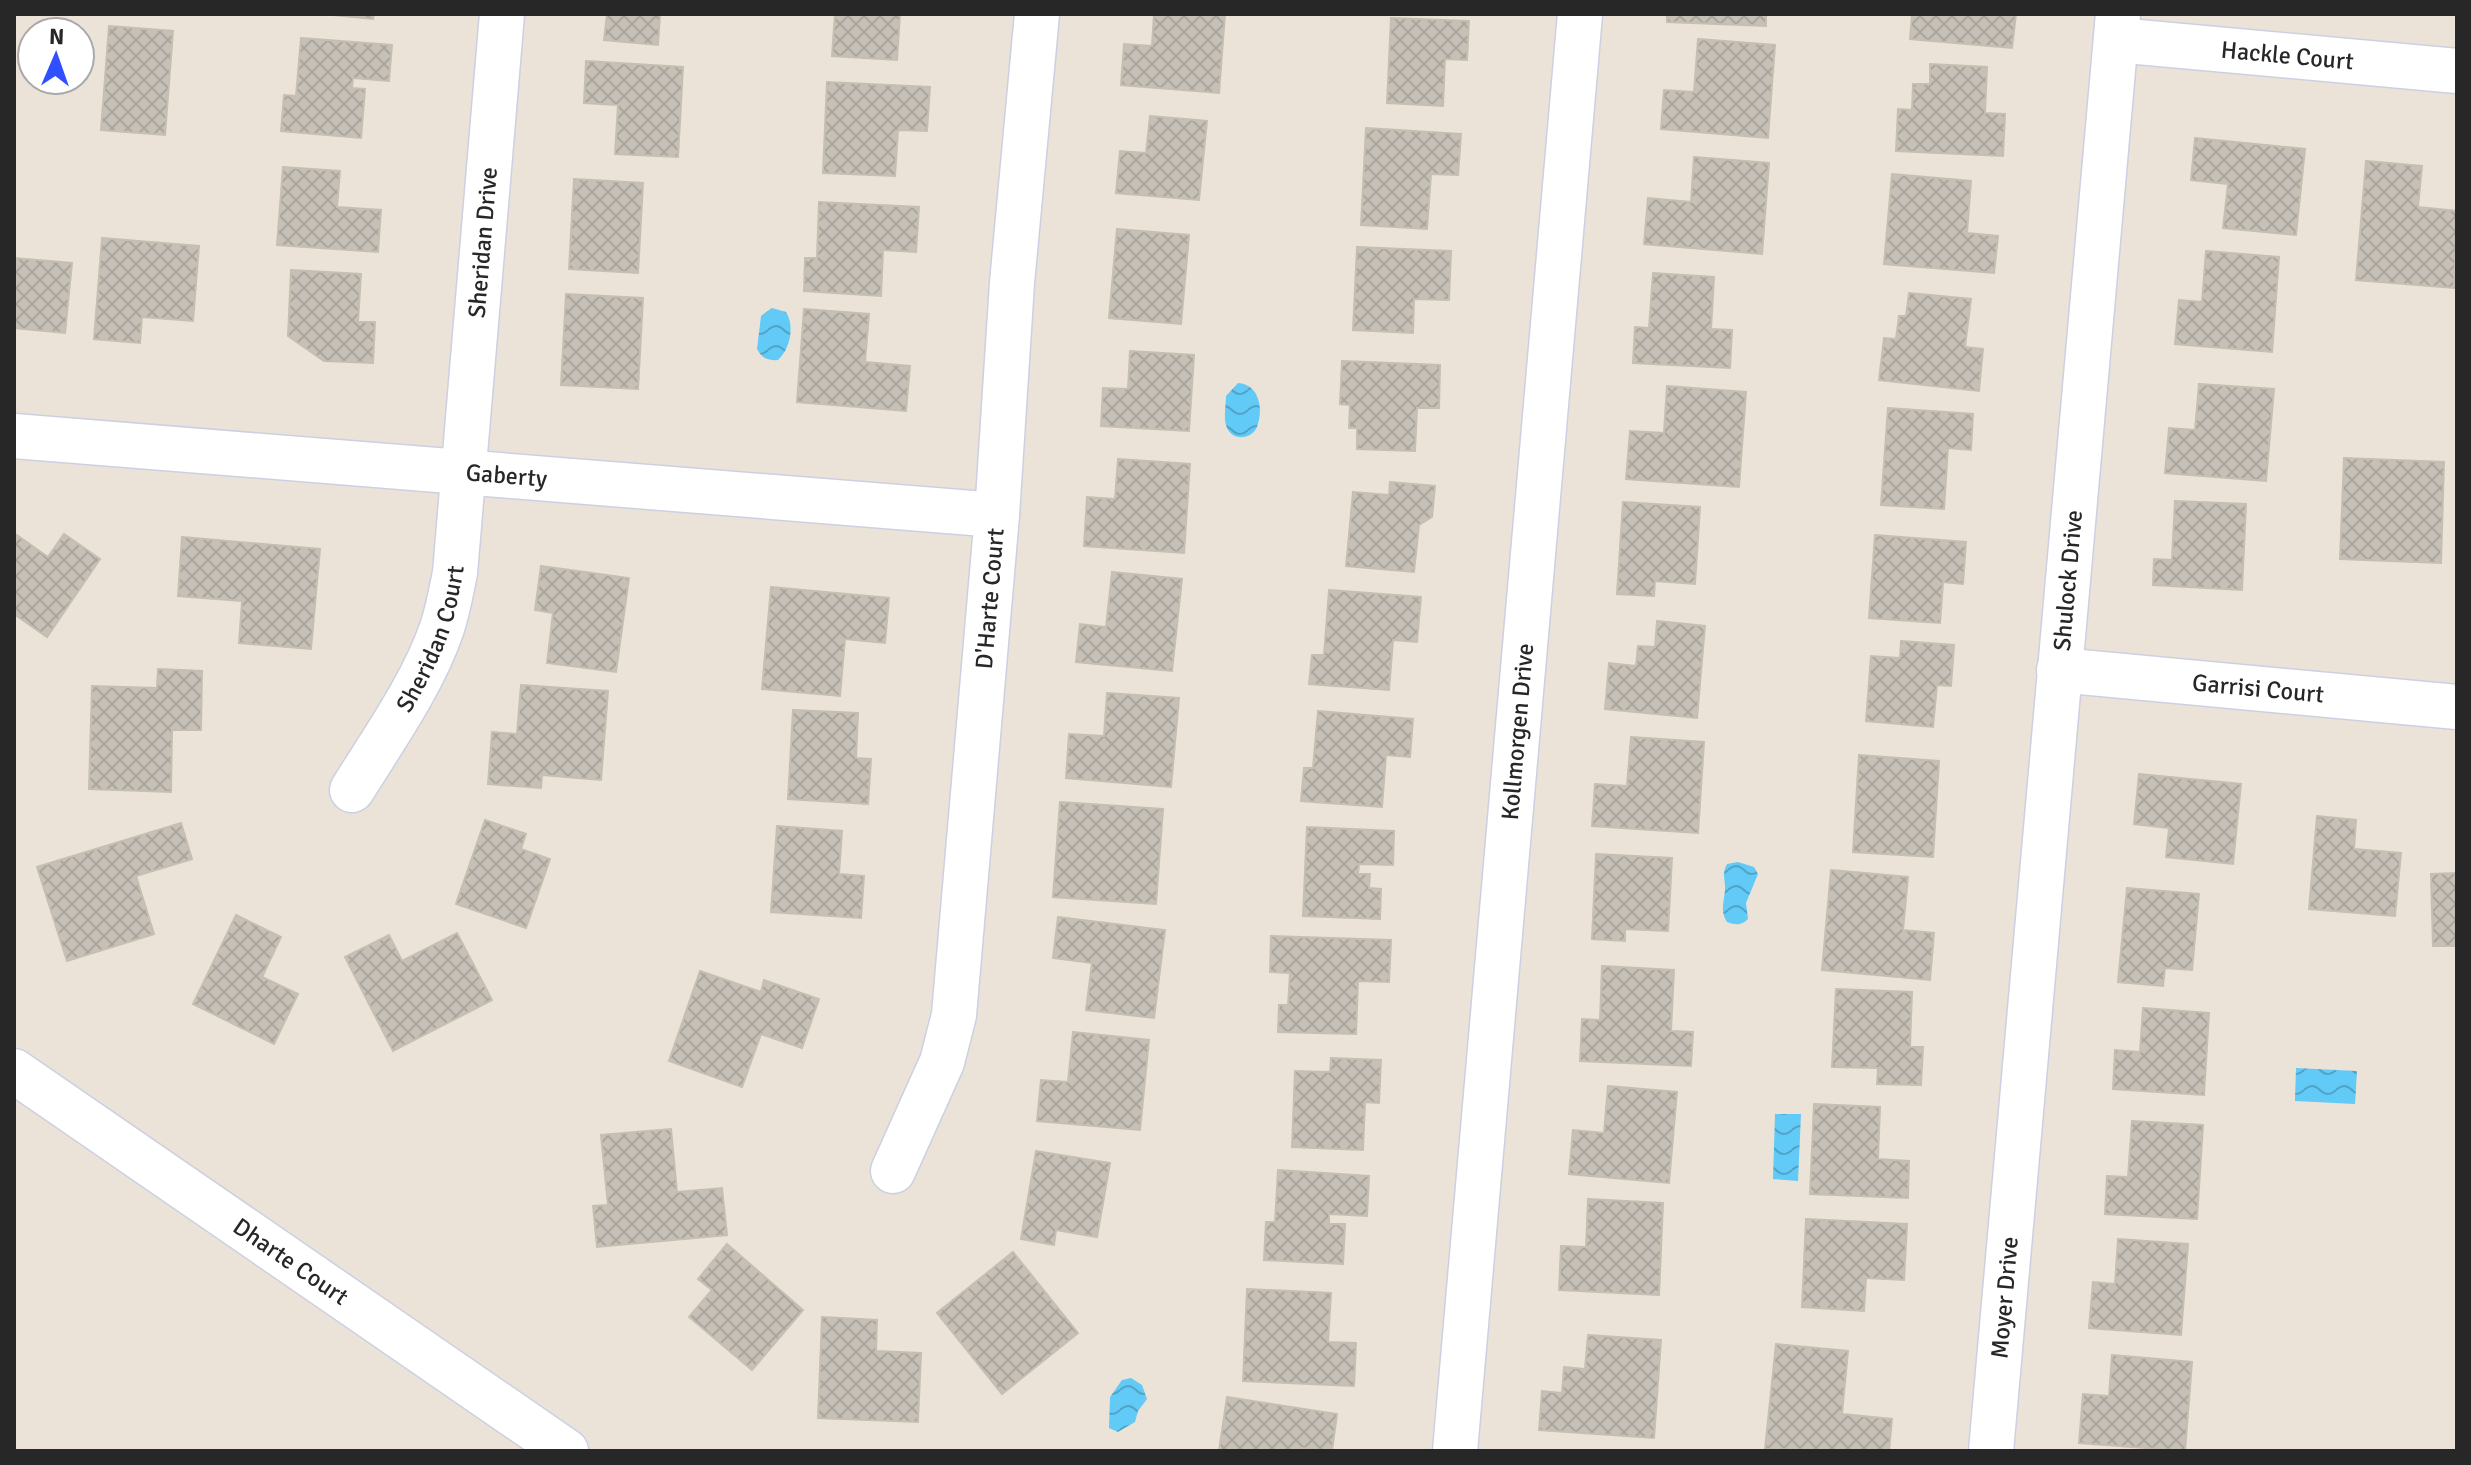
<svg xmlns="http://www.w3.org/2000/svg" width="2471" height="1465" font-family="Signika,sans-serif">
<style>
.water{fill:url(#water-waves)}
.building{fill:url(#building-cross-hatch);stroke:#c6bfb1;stroke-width:2}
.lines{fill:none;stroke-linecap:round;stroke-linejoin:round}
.minor-casing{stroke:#ccd0e2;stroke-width:47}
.minor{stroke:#fff;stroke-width:44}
.labels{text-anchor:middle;stroke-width:6;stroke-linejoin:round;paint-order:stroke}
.street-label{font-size:24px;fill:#272727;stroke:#fff}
</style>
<defs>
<pattern id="water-waves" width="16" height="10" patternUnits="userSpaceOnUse" patternTransform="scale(2)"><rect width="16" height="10" fill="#61caf6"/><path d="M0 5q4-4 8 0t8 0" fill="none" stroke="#50a4c7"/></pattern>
<pattern id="building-cross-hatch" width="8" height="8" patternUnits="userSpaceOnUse" patternTransform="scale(2)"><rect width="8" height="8" fill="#c6c0b7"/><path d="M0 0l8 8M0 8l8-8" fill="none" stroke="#aaa59d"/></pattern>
</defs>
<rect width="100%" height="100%" fill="#ebe3d7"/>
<g class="water">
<path d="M772,308l14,4c9,14 4,37 -8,48 -11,1 -16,-2 -21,-11l4,-33z"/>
<path d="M1238,383c21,1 26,26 19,44 -6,13 -24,14 -30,1 -4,-9 -1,-23 -1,-32z"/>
<path d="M1738,862l16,5 4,7 -12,29 2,16c-7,7 -12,6 -21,3 -7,-12 -3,-19 -2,-32 1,-10 -4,-15 2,-26z"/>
<path d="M2296,1068l61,3 -2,33 -60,-3z"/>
<path d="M1775,1114h26l-3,67 -25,-2z"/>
<path d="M1131,1378l11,7 5,14 -9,12 -3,11 -17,10 -9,-4 1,-31 12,-17z"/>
</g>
<g class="building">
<path d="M323,14h51l-1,5z"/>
<path d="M607,14h53l-2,31 -54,-5z"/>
<path d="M835,14h65l-3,46 -65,-4z"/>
<path d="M1154,14h71l-6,79 -98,-8 3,-41 28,2z"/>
<path d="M1667,14h99v12l-99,-4z"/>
<path d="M1912,14h104l-4,34 -102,-9z"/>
<path d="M1391,18l78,3 -2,39 -22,-1 -2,47 -56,-3z"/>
<path d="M109,26l64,5 -8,104 -64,-5z"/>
<path d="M301,38l91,7 -3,36 -36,-3 -1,10 13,1 -4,49 -80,-7 3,-36 12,1z"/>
<path d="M1698,39l77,6 -7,93 -107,-9 3,-39 30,2z"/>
<path d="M586,61l97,6 -5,90 -63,-3 3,-49 -34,-2z"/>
<path d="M1930,64l57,3 -2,46 20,1 -2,42 -107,-5 2,-42 14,1 1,-26h17z"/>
<path d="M827,82l103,5 -3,44 -29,-1 -3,46 -72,-3z"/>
<path d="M1150,116l57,5 -8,79 -83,-7 4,-42 26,2z"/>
<path d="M1366,128l95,6 -3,41 -27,-1 -4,55 -66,-4z"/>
<path d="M2195,138l110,11 -9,86 -73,-7 5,-44 -37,-4z"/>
<path d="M1694,157l75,6 -7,91 -118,-10 4,-46 43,4z"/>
<path d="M2366,161l56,5 -4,41 39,4 -3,77 -98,-8z"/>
<path d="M283,167l57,4 -3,36 44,3 -3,42 -101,-7z"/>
<path d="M1892,174l79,7 -4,52 31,3 -4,37 -110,-9z"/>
<path d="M574,179l69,4 -5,90 -69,-4z"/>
<path d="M819,202l100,5 -3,45 -33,-2 -2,46 -77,-5 1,-33h12z"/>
<path d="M1117,229l72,6 -8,89 -72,-6z"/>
<path d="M102,238l97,8 -6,75 -51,-4 -2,26 -46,-4z"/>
<path d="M1357,247l94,4 -2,49 -35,-1 -1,34 -60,-3z"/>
<path d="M2206,251l73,6 -7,95 -97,-8 4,-44 23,2z"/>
<path d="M14,258l58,5 -7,70 -51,-5z"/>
<path d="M291,270l70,4 -3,48h17l-2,41 -49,-2 -36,-25z"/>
<path d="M1653,273l61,4 -3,52 21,1 -2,38 -97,-5 2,-36 14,1z"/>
<path d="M1909,293l62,6 -6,48 18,2 -4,42 -100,-11 5,-42 12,1 3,-23h7z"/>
<path d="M566,294l77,4 -5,91 -77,-4z"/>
<path d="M804,309l65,5 -4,48 45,4 -4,45 -109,-9z"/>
<path d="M1130,351l64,4 -5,76 -88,-5 2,-38 25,1z"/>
<path d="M1342,361l98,4 -1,43h-22l-2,43 -58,-2v-21h-8l1,-23 -10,-1z"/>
<path d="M2199,384l75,5 -8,92 -101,-8 4,-45 26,2z"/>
<path d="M1667,386l79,6 -7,95 -113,-8 4,-48 34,2z"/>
<path d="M1888,408l85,6 -2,36 -23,-2 -4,61 -63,-4z"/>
<path d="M2344,458l100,4 -3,101 -101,-4z"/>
<path d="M1118,459l72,5 -6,89 -100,-7 3,-49 28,2z"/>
<path d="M1390,482l45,4 -3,31 -13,8 -5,47 -68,-6 7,-74 36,3z"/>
<path d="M2175,501l71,3 -4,86 -89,-5 1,-26 18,1z"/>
<path d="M1623,502l77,5 -5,77 -40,-3 -1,15 -37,-2z"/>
<path d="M14,533l34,24 16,-23 36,25 -53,78 -33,-23z"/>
<path d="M1875,535l91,7 -3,42 -20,-2 -3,41 -71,-5z"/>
<path d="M182,537l138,12 -9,100 -72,-6 3,-42 -64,-5z"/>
<path d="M541,566l88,12 -13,94 -69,-9 6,-50 -18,-3z"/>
<path d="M1112,572l70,7 -10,92 -96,-9 4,-38 26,3z"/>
<path d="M771,587l118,11 -4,45 -40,-4 -5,57 -78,-7z"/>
<path d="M1329,590l92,7 -4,45 -24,-2 -4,50 -80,-6 3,-29h12z"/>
<path d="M1657,621l48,5 -8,92 -92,-9 4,-46 27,3 2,-20 17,1z"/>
<path d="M1901,641l53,4 -3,41 -14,-1 -4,42 -67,-6 5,-65 29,2z"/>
<path d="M158,669l44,2 -1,59h-29l-1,62 -82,-3 3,-103 65,2z"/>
<path d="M521,685l87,6 -7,89 -59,-5 -1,13 -53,-4 4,-52 25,2z"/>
<path d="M1107,693l72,5 -8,89 -105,-9 3,-44 35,2z"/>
<path d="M793,710l65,3 -2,45 15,1 -3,45 -80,-5z"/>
<path d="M1318,711l95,8 -3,38 -24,-2 -4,52 -81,-6 3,-33h9z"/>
<path d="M1631,737l73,5 -6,91 -106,-7 3,-42 32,2z"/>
<path d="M1859,755l80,6 -6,96 -80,-5z"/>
<path d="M2139,774l102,10 -8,80 -67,-7 3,-29 -35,-4z"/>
<path d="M1060,802l103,7 -7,95 -103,-7z"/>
<path d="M2317,816l39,4 -2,29 47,4 -6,63 -86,-7z"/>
<path d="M485,820l41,14 -5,15 29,10 -24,69 -70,-24z"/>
<path d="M181,823l11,36 -56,17 18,58 -87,27 -30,-94z"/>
<path d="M777,826l65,5 -3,43 25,2 -3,42 -90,-6z"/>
<path d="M1307,827l87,4 -1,34 -34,-1 -1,10h12l-1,14 12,1 -1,30 -77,-3z"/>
<path d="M1596,854l76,4 -4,73 -43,-2v12l-33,-2z"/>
<path d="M1831,870l77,7 -5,53 31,3 -4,47 -108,-10z"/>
<path d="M2457,873v73h-24l-2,-72z"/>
<path d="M2127,888l72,6 -7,76 -27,-2 -2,18 -45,-4z"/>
<path d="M236,915l45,22 -19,40 36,17 -24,50 -81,-40z"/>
<path d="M1058,917l107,13 -11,88 -68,-8 6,-47 -39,-5z"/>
<path d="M457,933l35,67 -99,51 -48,-94 44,-22 13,26z"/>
<path d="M1271,936l120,4 -2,42 -31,-1 -2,53 -78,-2 1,-27h9l2,-32 -20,-1z"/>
<path d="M1602,966l72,4 -3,61 22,1 -2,34 -111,-5 2,-42 18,1z"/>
<path d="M700,971l61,21 3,-12 55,19 -17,49 -41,-14 -19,53 -73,-26z"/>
<path d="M1836,989l76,3 -2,55h13l-2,38 -44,-1 1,-16 -46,-1z"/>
<path d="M2143,1008l66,5 -5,82 -91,-6 2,-39 25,2z"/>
<path d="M1073,1032l76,8 -9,90 -103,-9 4,-41 27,2z"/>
<path d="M1331,1058l50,2 -2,43 -14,-1 -2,48 -71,-3 3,-76 35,1z"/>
<path d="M1608,1086l69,6 -8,91 -100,-9 4,-44 31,3z"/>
<path d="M1814,1104l66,3 -2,52 31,2 -1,37 -98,-4z"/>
<path d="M2132,1121l71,4 -6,94 -92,-5 2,-38 21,1z"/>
<path d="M671,1129l6,63 45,-4 5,47 -130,12 -4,-41 15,-1 -7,-70z"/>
<path d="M1036,1151l74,12 -13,74 -41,-7 -2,15 -33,-6z"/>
<path d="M1278,1170l91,6 -2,40 -38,-2v10h16l-2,40 -79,-4 2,-38h9z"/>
<path d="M1588,1199l75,4 -4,92 -100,-5 2,-44 25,1z"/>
<path d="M1806,1219l101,5 -3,56 -38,-2 -2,33 -62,-4z"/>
<path d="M2118,1239l70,5 -7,91 -92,-7 4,-46 22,2z"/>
<path d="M727,1244l76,66 -51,60 -63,-53 23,-27 -14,-11z"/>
<path d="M1013,1252l65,81 -76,61 -65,-81z"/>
<path d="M1247,1289l84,4 -3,49 28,1 -2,43 -111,-5z"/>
<path d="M822,1317l55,3 -1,31 45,2 -3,69 -100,-4z"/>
<path d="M1588,1335l73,5 -7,98 -115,-8 3,-39 20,2 2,-26 21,2z"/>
<path d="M1776,1344l72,7 -6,63 50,5 -3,32 -124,-2z"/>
<path d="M2112,1355l80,7 -7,89 -106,-8 4,-49 26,2z"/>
<path d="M1227,1397l110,17 -5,37 -31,-3v3h-82z"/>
</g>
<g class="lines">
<defs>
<g id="minor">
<path id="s1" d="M2116,40l341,31"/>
<path id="s2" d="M14,436l983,79"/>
<path id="s3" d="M2059,670l398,37"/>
<path id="s4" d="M352,790c31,-50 71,-106 90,-162 6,-18 9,-36 13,-55l47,-559"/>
<path id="s5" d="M14,1071l552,380"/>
<path id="s6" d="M893,1171l49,-109 12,-47 43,-500 15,-232 25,-269"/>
<path id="s7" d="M1455,1451l125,-1437"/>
<path id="s8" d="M1991,1451l127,-1437"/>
</g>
</defs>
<use href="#minor" class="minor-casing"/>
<use href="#minor" class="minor"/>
</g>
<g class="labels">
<g class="street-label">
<text dy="8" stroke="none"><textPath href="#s1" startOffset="172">Hackle Court</textPath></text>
<text dy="8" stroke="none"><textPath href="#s4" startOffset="574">Sheridan Drive</textPath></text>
<text dy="8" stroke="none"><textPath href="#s2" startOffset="494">Gaberty</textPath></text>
<text dy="8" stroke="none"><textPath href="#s8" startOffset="874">Shulock Drive</textPath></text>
<text dy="8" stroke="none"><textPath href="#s6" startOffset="586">D'Harte Court</textPath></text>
<text dy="8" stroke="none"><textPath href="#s4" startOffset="172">Sheridan Court</textPath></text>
<text dy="8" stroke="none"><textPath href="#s3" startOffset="200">Garrisi Court</textPath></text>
<text dy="8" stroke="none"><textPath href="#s7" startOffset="722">Kollmorgen Drive</textPath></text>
<text dy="8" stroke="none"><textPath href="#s5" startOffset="336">Dharte Court</textPath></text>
<text dy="8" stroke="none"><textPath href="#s8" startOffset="154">Moyer Drive</textPath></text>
</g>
</g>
<rect width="2471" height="1465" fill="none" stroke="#272727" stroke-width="32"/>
<g transform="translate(56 56) rotate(2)"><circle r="38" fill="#ffffff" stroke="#a9a9a9" stroke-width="2"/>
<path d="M0-6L14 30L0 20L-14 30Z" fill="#3050ff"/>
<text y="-12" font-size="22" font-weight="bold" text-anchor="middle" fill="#272727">N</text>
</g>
</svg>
